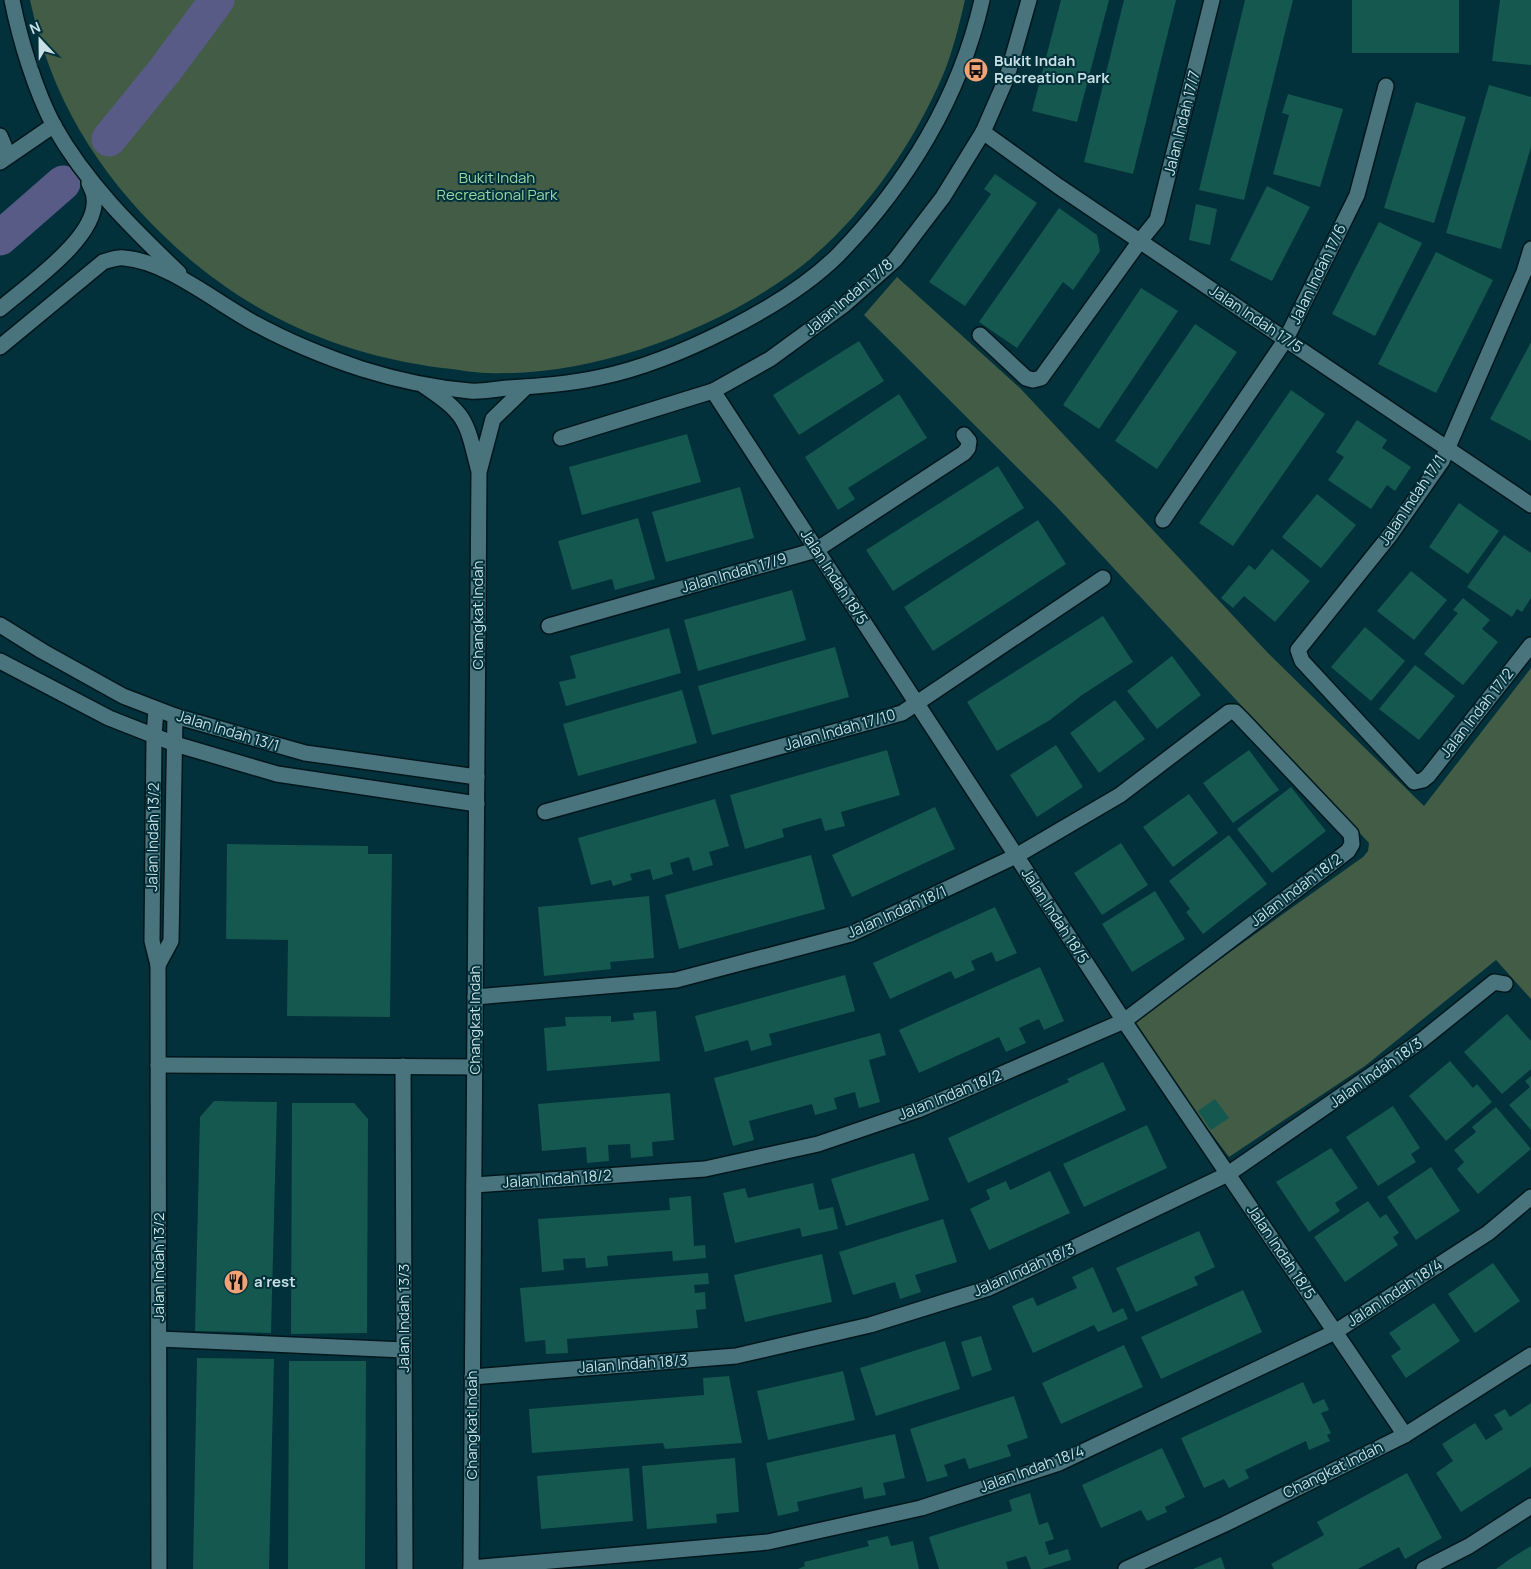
<svg xmlns="http://www.w3.org/2000/svg" width="1531" height="1569" font-family="Manrope,sans-serif">
<style>
.green{fill:#425c46}
.lines{fill:none;stroke-linecap:round;stroke-linejoin:round}
.river{stroke:#585b85;stroke-width:35}
.building{fill:#14584f}
.street-casing{stroke:#02171c;stroke-width:18}
.secondary-casing{stroke:#02171c;stroke-width:18}
.street{stroke:#49747e;stroke-width:15}
.secondary{stroke:#49747e;stroke-width:15}
.labels{text-anchor:middle;stroke-width:4;stroke-linejoin:round;paint-order:stroke}
.poi-label{font-size:15px;font-weight:bold;fill:#c8dfe4;stroke:#02313b;text-anchor:start}
.street-label{font-size:15px;fill:#c8dfe4;stroke:#02313b}
.park-label{font-size:15px;fill:#98d7a3;stroke:#02313b}
</style>
<rect width="100%" height="100%" fill="#02313b"/>
<g class="green">
<path d="M30,0h935c-6,25 -12,51 -22,75 -31,73 -87,152 -152,199 -83,59 -200,103 -304,99 -14,0 -30,-4 -45,-5 -107,-14 -197,-55 -276,-130 -70,-67 -116,-143 -136,-238z"/>
<path d="M897,277l123,111 248,265 156,153 107,-138v331l-35,-39 -131,106 -136,91 -100,-133 234,-167 5,-6 1,-8 -314,-338 -191,-190z"/>
</g>
<g class="lines">
<g class="river">
<path d="M109,139l56,-69 52,-70"/>
<path d="M0,238l63,-55"/>
</g>
</g>
<g class="building">
<path d="M1061,0h48l-32,122 -45,-11z"/>
<path d="M1124,0h52l-43,174 -49,-12z"/>
<path d="M1245,0h48l-49,200 -45,-10z"/>
<rect x="1352" y="0" width="107" height="53"/>
<path d="M1500,0h31v65l-39,-4z"/>
<path d="M1489,85l42,12v50l-30,102 -55,-16z"/>
<path d="M1288,94l55,15 -23,78 -47,-13 16,-59 -7,-2z"/>
<path d="M1416,102l50,15 -32,106 -50,-15z"/>
<path d="M995,174l42,29 -72,103 -36,-24 62,-88 -7,-5z"/>
<path d="M1267,186l43,21 -38,74 -42,-21z"/>
<path d="M1196,204l21,5 -7,36 -21,-5z"/>
<path d="M1059,208l38,27 3,16 -27,39 -10,-8 -46,66 -38,-26z"/>
<path d="M1379,222l43,21 -47,93 -43,-22z"/>
<path d="M1436,252l57,28 -57,113 -58,-29z"/>
<path d="M1141,288l37,23 -79,118 -36,-24z"/>
<path d="M1195,324l42,28 -80,117 -42,-28z"/>
<path d="M859,341l25,40 -85,54 -26,-40z"/>
<path d="M1531,342v99l-41,-22z"/>
<path d="M1291,390l34,24 -92,132 -34,-23z"/>
<path d="M899,394l28,44 -79,50 7,11 -17,11 -33,-53z"/>
<path d="M1357,420l30,20 -5,8 29,19 -16,24 -8,-6 -16,24 -43,-29 16,-23 -8,-5z"/>
<path d="M687,434l14,48 -119,33 -13,-48z"/>
<path d="M998,466l26,42 -131,83 -27,-41z"/>
<path d="M740,487l14,51 -88,24 -14,-50z"/>
<path d="M1317,494l39,31 -35,43 -39,-31z"/>
<path d="M1459,503l40,28 -31,43 -39,-27z"/>
<path d="M638,518l17,61 -40,11 -3,-11 -40,11 -14,-49z"/>
<path d="M1038,520l28,44 -133,87 -29,-44z"/>
<path d="M1504,535l27,18v45l-9,14 -5,-3 -5,8 -45,-30z"/>
<path d="M1272,549l38,32 -35,41 -31,-26 -11,12 -12,-10 28,-33 6,5z"/>
<path d="M1411,571l36,29 -33,40 -37,-29z"/>
<path d="M792,590l14,50 -108,31 -14,-51z"/>
<path d="M1463,598l27,22 -8,9 16,13 -35,43 -39,-31 34,-41 -5,-3z"/>
<path d="M1103,616l30,46 -51,33 -32,25 -53,31 -30,-49z"/>
<path d="M1365,627l40,34 -34,40 -40,-34z"/>
<path d="M669,628l12,45 -115,33 -7,-24 17,-4 -6,-22z"/>
<path d="M835,647l14,50 -137,38 -14,-49z"/>
<path d="M1172,656l29,39 -44,34 -30,-38z"/>
<path d="M1415,665l40,31 -36,44 -40,-31z"/>
<path d="M682,690l15,53 -119,33 -15,-52z"/>
<path d="M1115,700l30,39 -46,34 -29,-40z"/>
<path d="M1056,745l27,42 -46,30 -27,-42z"/>
<path d="M887,750l13,45 -59,17 4,14 -20,5 -4,-13 -39,11 2,8 -39,12 -15,-54z"/>
<path d="M1249,750l30,40 -46,33 -30,-40z"/>
<path d="M1291,787l35,44 -54,42 -35,-44z"/>
<path d="M1189,794l29,39 -45,34 -30,-40z"/>
<path d="M715,799l14,47 -20,6 4,13 -20,6 -4,-14 -19,6 3,11 -20,6 -3,-11 -20,5 2,6 -19,6 -2,-6 -20,5 -13,-47z"/>
<path d="M935,807l20,42 -103,48 -20,-42z"/>
<path d="M1229,835l38,49 -64,50 -17,-22 4,-3 -21,-28z"/>
<path d="M1121,843l27,42 -46,30 -28,-42z"/>
<path d="M227,844l141,2v8h24l-2,163 -103,-1 1,-76 -62,-1z"/>
<path d="M811,855l14,54 -146,40 -14,-54z"/>
<path d="M1155,891l30,48 -53,33 -30,-48z"/>
<path d="M649,896l5,62 -44,4 1,7 -67,7 -6,-69z"/>
<path d="M995,907l22,46 -21,9 -4,-10 -21,9 4,9 -20,9 -4,-8 -61,28 -17,-36z"/>
<path d="M1040,967l24,54 -20,9 -5,-11 -20,9 7,15 -20,9 -7,-15 -80,36 -20,-43z"/>
<path d="M845,975l10,36 -86,23 3,11 -21,6 -3,-11 -43,12 -10,-36z"/>
<path d="M656,1011l4,50 -113,10 -3,-43 22,-2 -1,-9 46,-1v6l23,-2 -1,-7z"/>
<path d="M1507,1014l24,27v28l-29,25 -38,-42z"/>
<path d="M880,1033l6,22 -17,5 11,42 -21,6 -4,-16 -21,6 3,11 -22,6 -3,-11 -63,17 5,19 -21,6 -19,-68z"/>
<path d="M1450,1061l23,27 4,-4 15,18 -46,39 -37,-45z"/>
<path d="M1103,1062l23,48 -158,73 -20,-45 121,-56 -2,-3z"/>
<path d="M1531,1076v54l-22,-25 21,-18 -5,-6z"/>
<path d="M670,1093l4,47 -22,2 1,14 -22,2 -1,-14 -22,1 1,16 -22,2 -1,-16 -44,4 -4,-47z"/>
<path d="M1215,1099l14,19 -18,12 -13,-19z"/>
<path d="M214,1101l63,1 -6,231 -76,-2 5,-214z"/>
<path d="M292,1103h62l14,16 -1,214 -76,1z"/>
<path d="M1393,1106l27,42 -9,6 5,8 -38,24 -32,-49z"/>
<path d="M1496,1107l35,42 -53,45 -21,-25 7,-7 -10,-12 22,-18 -4,-5z"/>
<path d="M1147,1125l20,43 -83,39 -21,-43z"/>
<path d="M1331,1148l27,40 -23,15 5,8 -31,21 -33,-50z"/>
<path d="M914,1153l15,47 -83,26 -15,-47z"/>
<path d="M1431,1167l29,44 -44,29 -29,-43z"/>
<path d="M1050,1171l20,42 -81,37 -19,-41 20,-10 -4,-9 20,-9 4,9z"/>
<path d="M813,1183l6,27 14,-3 5,22 -36,8 -2,-9 -65,15 -12,-50 22,-5 3,10z"/>
<path d="M691,1196l3,50 11,-1 1,13 -33,3 -1,-10 -65,5 1,10 -22,2 -1,-10 -22,1 1,11 -22,2 -4,-53 132,-9 -1,-12z"/>
<path d="M1368,1201l12,17 6,-4 13,19 -6,4 5,8 -53,37 -31,-45z"/>
<path d="M943,1219l14,43 -42,13 6,17 -21,7 -5,-17 -42,13 -14,-43z"/>
<path d="M1199,1231l16,36 -21,10 4,8 -62,27 -20,-44z"/>
<path d="M822,1254l10,48 -87,20 -11,-47z"/>
<path d="M1493,1263l27,38 -45,32 -27,-39z"/>
<path d="M1093,1267l20,46 10,-5 5,11 -30,13 -4,-7 -61,28 -21,-47 21,-9 4,9 40,-18 -5,-11z"/>
<path d="M708,1273l1,11 -15,1 1,8 10,-1 1,17 -10,1 2,18 -131,11 1,14 -22,1 -1,-14 -20,2 -5,-54z"/>
<path d="M1243,1290l19,42 -101,47 -20,-42z"/>
<path d="M1434,1303l26,38 -54,37 -15,-22 10,-7 -12,-16z"/>
<path d="M981,1336l11,34 -20,7 -11,-35z"/>
<path d="M945,1341l15,48 -84,27 -16,-48z"/>
<path d="M1124,1345l19,42 -82,37 -19,-41z"/>
<path d="M197,1358l77,1 -5,210h-76z"/>
<path d="M289,1361h77l-1,208h-77z"/>
<path d="M843,1371l12,49 -87,20 -11,-49z"/>
<path d="M729,1376l13,67 -77,6 -2,-6 -131,10 -3,-44 175,-14 -1,-17z"/>
<path d="M1303,1382l10,22 11,-5 5,11 -8,3 10,20 -4,2 3,6 -21,9 -3,-9 -61,29 4,8 -20,10 -5,-9 -20,9 -23,-50z"/>
<path d="M1014,1396l14,42 -21,7 4,11 -42,13 -4,-11 -21,7 4,11 -21,6 -17,-53z"/>
<path d="M1531,1403v64l-70,45 -25,-39 17,-12 -11,-17 33,-21 11,17 17,-11 -9,-14 11,-6 5,8z"/>
<path d="M895,1434l10,44 -22,5 3,12 -22,4 -2,-12 -65,15 2,9 -21,5 -12,-53z"/>
<path d="M1162,1448l23,49 -20,10 2,5 -20,9 -6,-11 -40,18 -19,-43z"/>
<path d="M735,1458l4,54 -23,2 1,9 -70,6 -5,-63z"/>
<path d="M629,1468l4,53 -92,8 -4,-53z"/>
<path d="M1407,1473l35,65 -37,21 -6,-12 -41,22h-84l-3,-5 53,-29 -7,-13z"/>
<path d="M1030,1493l9,32 9,-3 6,17 -9,3 4,13 19,-6 3,11 -29,9h-11l-5,-13 -20,6 2,7h-69l-10,-32 83,-26 -3,-11z"/>
<path d="M888,1536l3,10 22,-5 6,28h-121l7,-3 -1,-4 65,-16 -2,-5z"/>
<path d="M1531,1546v23h-35l14,-10z"/>
<path d="M1221,1557l4,12h-32z"/>
</g>
<g class="lines">
<defs>
<g id="street">
<path d="M983,132l75,54 473,319"/>
<path d="M0,136l8,19"/>
<path d="M0,162l54,-37"/>
<path d="M1531,249l-7,23 -82,189 -51,73 -93,116 4,11 112,121 9,-2 5,-4 103,-131"/>
<path d="M980,335l46,43 7,2 8,-2 99,-137 17,-21 55,-220"/>
<path d="M713,391l411,630 281,414"/>
<path d="M561,438l152,-47 57,-32 74,-54 51,-45 48,-63 40,-65 24,-55 22,-77"/>
<path d="M1163,520l123,-181 71,-144 29,-109"/>
<path d="M549,626l267,-76 148,-97 4,-5 1,-7 -5,-6"/>
<path d="M156,709l-2,28 -2,204 6,24 1,604"/>
<path d="M545,812l357,-99 201,-135"/>
<path d="M158,965l13,-24 4,-225"/>
<path d="M158,1065l317,2"/>
<path d="M403,1066l2,503"/>
<path d="M474,1185l231,-16 113,-25 100,-34 206,-89 224,-170 4,-7 -1,-10 -110,-116 -6,-6h-6l-109,83 -104,61 -165,78 -175,46 -201,17"/>
<path d="M159,1339l245,11"/>
<path d="M472,1377l264,-21 134,-31 119,-37 239,-114 194,-134 72,-58 11,2"/>
<path d="M471,1568l297,-26 153,-34 138,-45 276,-131 153,-99 43,-36"/>
<path d="M1424,1569l45,-23 62,-40"/>
</g>
<g id="secondary">
<path d="M12,0c8,40 23,90 42,126 32,57 78,102 125,147"/>
<path d="M0,309c26,-23 99,-72 94,-111 0,-5 -3,-10 -5,-15"/>
<path d="M0,347l103,-85c7,-2 14,-5 21,-4 43,3 94,46 132,66 33,18 70,33 106,45 32,10 74,19 108,22 12,1 25,-2 38,-3 31,-2 62,-4 93,-11 72,-15 185,-70 237,-122 69,-71 122,-158 144,-255"/>
<path d="M423,385c43,29 43,34 55,83"/>
<path d="M0,625l42,26 81,45 52,20 130,37 172,24"/>
<path d="M0,661l109,57 66,26 102,30 200,30"/>
<path d="M471,1569l8,-1097 14,-53 33,-32"/>
<path d="M1126,1569l99,-45 180,-89 126,-80"/>
</g>
</defs>
<use href="#street" class="street-casing"/>
<use href="#secondary" class="secondary-casing"/>
<use href="#street" class="street"/>
<use href="#secondary" class="secondary"/>
</g>
<defs>
<symbol id="bus-disc" viewBox="-11 -11 22 22"><circle r="9.5" fill="#efa377" stroke="#02313b"/><path d="M-5-6H5V4H4V6H2V4H-2V6H-4V4H-5ZM-3.5-4V0h7V-4ZM-3.5 1.2v1.5H-2V1.2ZM2 1.2v1.5H3.5V1.2Z" fill="#111"/></symbol>
<symbol id="restaurant-disc" viewBox="-11 -11 22 22"><circle r="9.5" fill="#efa377" stroke="#02313b"/><path d="M-5-6h1v4h1v-4h1v4h1v-4h1v5L-1.5 .5V6h-2V.5L-5-1ZM5-6V6H3V1.5H1.5Q1.5-4 5-6Z" fill="#111"/></symbol>
</defs>
<g fill-rule="evenodd">
<use href="#bus-disc" x="962" y="56" width="28" height="28"/>
<use href="#restaurant-disc" x="222" y="1268" width="28" height="28"/>
</g>
<g class="labels">
<g class="poi-label">
<text x="994" y="66">Bukit Indah<tspan x="994" dy="17">Recreation Park</tspan></text>
<text x="254" y="1287">a'rest</text>
</g>
<g class="street-label">
<text transform="translate(1182 123) rotate(-76)" y="5">Jalan Indah 17/7</text>
<text transform="translate(1318 274) rotate(-64)" y="5">Jalan Indah 17/6</text>
<text transform="translate(849 297) rotate(-40)" y="5">Jalan Indah 17/8</text>
<text transform="translate(1256 319) rotate(34)" y="5">Jalan Indah 17/5</text>
<text transform="translate(1412 500) rotate(-56)" y="5">Jalan Indah 17/1</text>
<text transform="translate(734 573) rotate(-16)" y="5">Jalan Indah 17/9</text>
<text transform="translate(834 577) rotate(57)" y="5">Jalan Indah 18/5</text>
<text transform="translate(478 615) rotate(-90)" y="5">Changkat Indah</text>
<text transform="translate(1477 713) rotate(-52)" y="5">Jalan Indah 17/2</text>
<text transform="translate(840 730) rotate(-16)" y="5">Jalan Indah 17/10</text>
<text transform="translate(228 731) rotate(17)" y="5">Jalan Indah 13/1</text>
<text transform="translate(153 837) rotate(-89)" y="5">Jalan Indah 13/2</text>
<text transform="translate(1296 890) rotate(-37)" y="5">Jalan Indah 18/2</text>
<text transform="translate(897 912) rotate(-24)" y="5">Jalan Indah 18/1</text>
<text transform="translate(1055 916) rotate(57)" y="5">Jalan Indah 18/5</text>
<text transform="translate(475 1020) rotate(-90)" y="5">Changkat Indah</text>
<text transform="translate(1376 1073) rotate(-35)" y="5">Jalan Indah 18/3</text>
<text transform="translate(950 1095) rotate(-22)" y="5">Jalan Indah 18/2</text>
<text transform="translate(557 1179) rotate(-4)" y="5">Jalan Indah 18/2</text>
<text transform="translate(1281 1252) rotate(56)" y="5">Jalan Indah 18/5</text>
<text transform="translate(159 1267) rotate(-90)" y="5">Jalan Indah 13/2</text>
<text transform="translate(1024 1270) rotate(-24)" y="5">Jalan Indah 18/3</text>
<text transform="translate(1395 1293) rotate(-33)" y="5">Jalan Indah 18/4</text>
<text transform="translate(404 1318) rotate(-90)" y="5">Jalan Indah 13/3</text>
<text transform="translate(633 1364) rotate(-4)" y="5">Jalan Indah 18/3</text>
<text transform="translate(472 1425) rotate(-90)" y="5">Changkat Indah</text>
<text transform="translate(1032 1469) rotate(-20)" y="5">Jalan Indah 18/4</text>
<text transform="translate(1333 1470) rotate(-26)" y="5">Changkat Indah</text>
</g>
<g class="park-label">
<text x="497" y="183">Bukit Indah<tspan x="497" dy="17">Recreational Park</tspan></text>
</g>
</g>
<g transform="translate(40 40) rotate(338)" stroke="#02313b" stroke-width="4" paint-order="stroke">
<path d="M0-4L9 19L0 12L-9 19Z" fill="#c8dfe4"/>
<text y="-8" font-size="14" font-weight="bold" text-anchor="middle" fill="#c8dfe4">N</text>
</g>
</svg>
